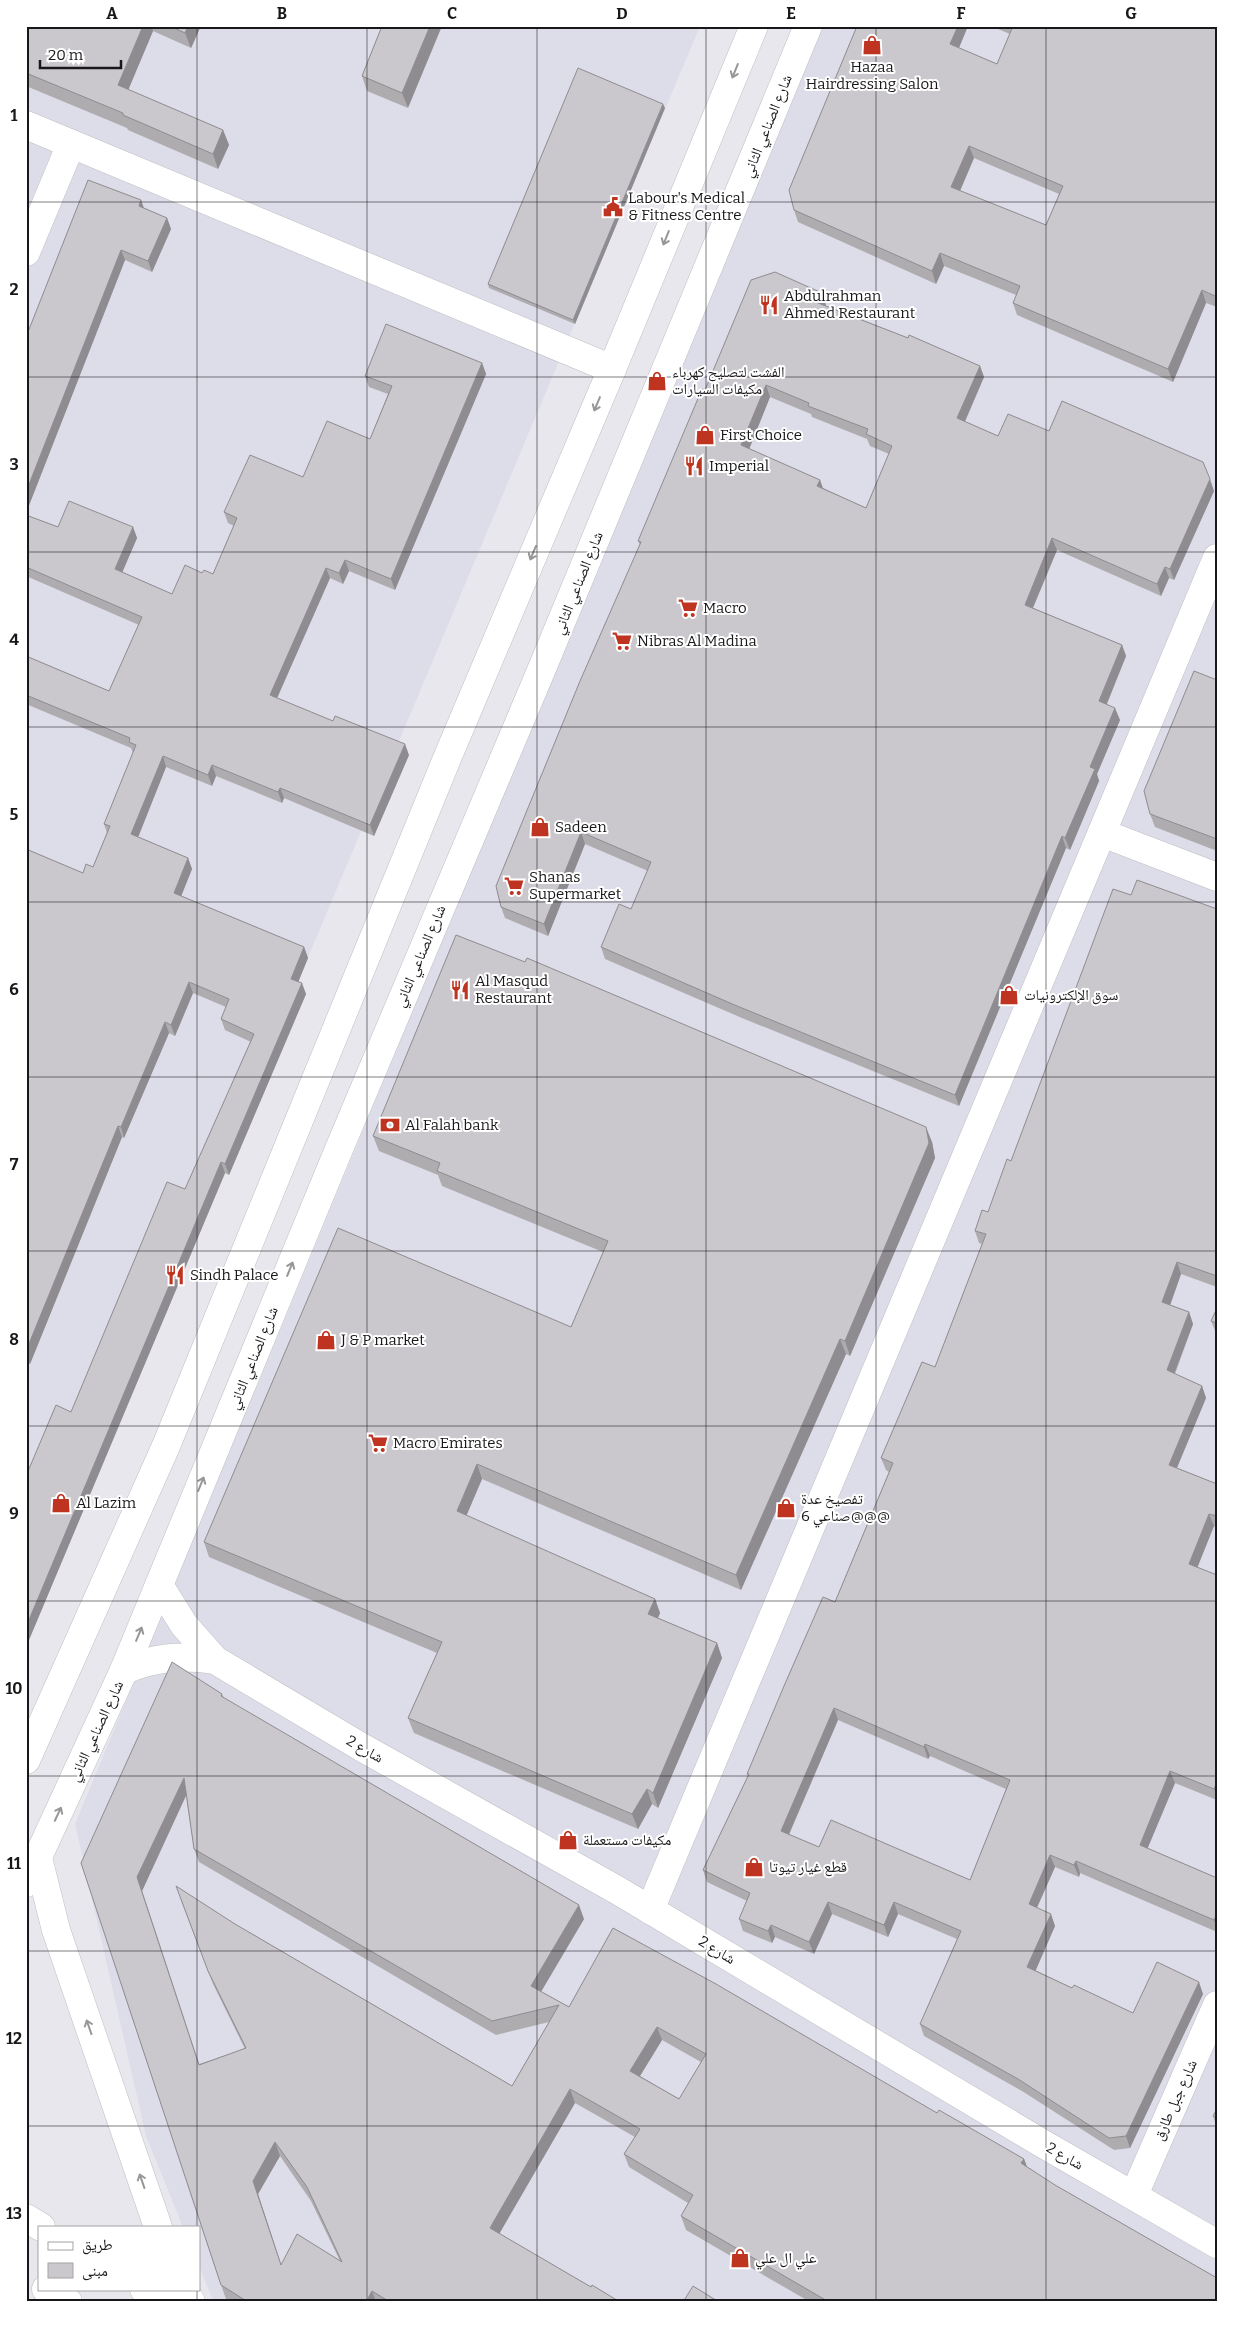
<svg xmlns="http://www.w3.org/2000/svg" width="1243" height="2328" font-family="Bitter,'Noto Naskh Arabic',serif">
<style>
.built{fill:#dddce9}
.lines{fill:none;stroke-linecap:round;stroke-linejoin:round}
.minor-casing{stroke:#bfbfc4;stroke-width:29}
.major-casing{stroke:#bfbfc4;stroke-width:29}
.minor{stroke:#fff;stroke-width:28}
.major{stroke:#fff;stroke-width:28}
.wall{fill:#afacb0;fill-rule:evenodd}
.shaded-wall{fill:#8e8c90}
.building{fill:#cbc8cd;stroke:#8e8c90;fill-rule:evenodd}
.oneway{stroke:#979798}
.grid{fill:none;stroke:#18181a;stroke-width:1;stroke-opacity:0.55}
.labels{text-anchor:middle;stroke-width:4;stroke-linejoin:round;paint-order:stroke}
.poi-label{font-size:15px;fill:#18181a;stroke:#fff;text-anchor:start}
.street-label{font-size:15px;fill:#18181a;stroke:#fff}
.neatline{fill:none;stroke:#18181a;stroke-width:2}
.grid-label{font-size:16px;text-anchor:middle;font-weight:bold;fill:#18181a}
</style>
<rect width="100%" height="100%" fill="#e8e7ed"/>
<g class="built">
<path d="M26,26h674l-674,1601z"/>
<path d="M822,26h395v2276h-999l-6,-4 -13,-32v-39h-16l-37,-91 -71,-312z"/>
</g>
<g class="lines">
<defs>
<g id="minor">
<path d="M26,125l586,244"/>
<path d="M26,252l45,-108"/>
<path d="M1102,833l115,44"/>
<path d="M159,1585l25,40 31,35 148,88 254,142 428,255 172,99"/>
<path d="M124,1670c31,-13 58,-15 91,-10"/>
<path d="M650,1910l567,-1352"/>
<path d="M1134,2195l83,-190"/>
</g>
<g id="major">
<path d="M26,1760l140,-314 282,-690 164,-387 142,-343"/>
<path d="M38,1858l18,72 102,297"/>
<path d="M26,1883l98,-213 215,-521 204,-483 265,-640"/>
<path d="M26,2218l15,9"/>
<path d="M46,2289l22,13"/>
<path d="M144,2289l20,13"/>
<path d="M184,2289l7,13"/>
</g>
</defs>
<use href="#minor" class="minor-casing"/>
<use href="#major" class="major-casing"/>
<use href="#minor" class="minor"/>
<use href="#major" class="major"/>
</g>
<g class="wall">
<path d="M26,26h174v2l-9,20 -38,-17 -25,59 95,40 6,15 -11,24 -90,-39 -1,-2 -101,-42z"/>
<path d="M382,26l26,82 -41,-17 -5,-15z"/>
<path d="M857,26h111l-9,22 38,16 13,-30 -19,-8h226v281l-11,-4 -33,79 -156,-67 -4,-12 3,-8 -72,-29 -8,18 -138,-62 -4,-12zM974,158l85,36 -13,31 -86,-34z"/>
<path d="M665,108l-90,216 -86,-36 -1,-4z"/>
<path d="M144,208l23,10 4,11 -19,43 -27,-12 -99,253v-176z"/>
<path d="M826,305v1l154,60 4,11 -19,45 33,14 51,-5 165,60 -40,89 -5,-2 -8,18 -104,-46 -24,58 89,37 4,11 -19,48 13,16 -23,54 2,7 -29,69 -4,-2 -107,258 -217,-88 -137,-59 -4,-12 30,-38 17,-38 -63,-27 -37,92 -43,-18 -4,-11 139,-362 -2,-4 67,-151zM770,397l41,17 1,3 55,22 3,7 19,8 -23,54 -43,-20 -3,-8 -71,-31z"/>
<path d="M482,363l4,11 -91,216 -46,-19 -6,13 -13,-6 -53,120 132,57 -35,81 -90,-38 -2,5 -66,-27 -4,10 -46,-19 -28,70 50,21 4,11 -11,27 123,51 4,11 -10,24 8,12 -77,181 -4,-2 -199,474v-171l45,-64 114,-223 66,-147 -26,-12 -4,-11 5,-12 -33,-14 -18,43 -6,-3 -45,105 -2,-1 -92,227 -4,-1v-514l57,24 10,-6 14,-34 -3,-9 29,-71 -2,-5 -105,-44v-48l83,35 30,-66 -113,-49v-61l32,12h75l4,11 -15,34 50,22 30,-21 11,1 21,-48 -6,-3 -4,-11 79,-35 67,-38 18,-45 -19,-7 -4,-11z"/>
<path d="M1217,680v171l-62,-24 -5,-13z"/>
<path d="M1131,895l86,14v378l-36,-13 -11,31 19,7 4,12 -18,50 27,12 4,12 -29,70 40,16v43l-3,-1 -17,41 20,8v225l-42,-17 -28,65 70,30v54l-137,-59 -1,4 -24,-10 -18,41 18,18 -20,44 37,18 61,25 70,-19 -73,154 -16,2 -92,-59 -98,-55 -4,-12 37,-85 -59,-25 -10,23 -56,-23 -18,40 -39,-17 -3,6 -29,-12 -4,-12 8,-18 -40,-19 -4,-12 45,-94 -1,-2 88,-172 54,-130 -3,-2 -5,-12 54,-91 47,-123 -3,-1 -4,-12 13,-19zM838,1720l90,39 2,-3 76,33 -36,91 -151,-33 -30,-12z"/>
<path d="M373,1136l559,6 3,16 -85,198 -4,-2 -105,236 -259,-111 -16,37 189,83 5,14 -2,5 59,25 5,15 -64,150 -6,-4 -14,25 -224,-96 -6,-15 29,-65 -228,-96 -5,-15 367,-215 32,-75 -161,-66 -4,-11 -59,-24z"/>
<path d="M1217,1308v25h-1l-5,-12z"/>
<path d="M222,1694l2,4 360,221 -43,73 28,15 44,-79 324,185 87,46 3,8 190,135h-407l-124,-72 -5,-14 7,-13 -59,-36 -5,-13 11,-17 -60,-34 -76,131 92,53 29,15h-389l-5,-3 -5,-14 -140,-422zM186,1796l8,53 5,13 297,173 53,-13 -37,64 -277,-162 -54,-24 32,84 32,65 -46,15 -57,-173zM662,2040l39,22 -22,37 -39,-23zM280,2156l31,45 29,60 -59,4 -23,-71z"/>
<path d="M1217,2109v18l-4,-11z"/>
</g>
<g class="shaded-wall">
<path d="M143,26h8l2,5 -29,69 -6,-15z"/>
<path d="M188,26h12v2l-9,20 -6,-15z"/>
<path d="M430,26h12l-34,82 -6,-15z"/>
<path d="M958,26h10l-13,31 -5,-13z"/>
<path d="M663,104l2,4 -90,216 -2,-4z"/>
<path d="M223,130l6,15 -11,24 -5,-15z"/>
<path d="M969,146l5,12 -18,42 -5,-13z"/>
<path d="M141,200l4,11 -6,-5z"/>
<path d="M167,218l4,11 -19,43 -4,-11z"/>
<path d="M121,250l4,10 -99,253v-21z"/>
<path d="M940,253l4,13 -8,18 -4,-13z"/>
<path d="M1202,290l4,13 -33,79 -5,-13z"/>
<path d="M822,293l4,12 -4,10 -4,-12z"/>
<path d="M482,363l4,11 -91,216 -4,-11z"/>
<path d="M980,366l4,11 -23,53 -4,-12z"/>
<path d="M766,385l4,12 -24,60 -5,-12z"/>
<path d="M1210,479l4,12 -40,89 -4,-11z"/>
<path d="M820,480l4,12 -7,-6z"/>
<path d="M133,527l4,11 -18,42 -4,-11z"/>
<path d="M1052,538l5,12 -28,67 -4,-12z"/>
<path d="M345,560l4,11 -6,13 -4,-11z"/>
<path d="M1165,567l4,11 -8,18 -4,-12z"/>
<path d="M326,568l4,10 -56,127 -4,-10z"/>
<path d="M1122,645l4,11 -23,57 -4,-12z"/>
<path d="M1115,708l5,12 -23,54 2,7 -29,69 -5,-12 25,-71z"/>
<path d="M405,744l4,11 -35,81 -4,-11z"/>
<path d="M163,756l3,11 -31,78 -4,-11z"/>
<path d="M212,765l4,11 -4,10 -4,-11z"/>
<path d="M280,788l4,10 -2,5 -4,-11z"/>
<path d="M581,832l4,12 -37,92 -4,-12z"/>
<path d="M1062,836l4,12 -107,258 -4,-11z"/>
<path d="M188,858l4,11 -14,35 -4,-11z"/>
<path d="M304,947l4,11 -13,32 -4,-11z"/>
<path d="M189,982l4,11 -18,43 -4,-11z"/>
<path d="M302,983l4,11 -77,181 -4,-11z"/>
<path d="M165,1022l4,11 -45,105 -3,-11z"/>
<path d="M118,1126l4,11 -92,227 -4,-9v-4z"/>
<path d="M926,1127l6,15 3,16 -85,198 -5,-15z"/>
<path d="M221,1162l4,11 -199,474v-20z"/>
<path d="M1177,1262l4,12 -14,40 -5,-12z"/>
<path d="M1189,1312l4,12 -22,58 -4,-12z"/>
<path d="M840,1339l6,15 -105,236 -5,-15z"/>
<path d="M1202,1386l4,12 -33,79 -4,-12z"/>
<path d="M477,1464l5,15 -20,47 -5,-15z"/>
<path d="M1209,1514l5,12 -20,50 -5,-12z"/>
<path d="M655,1599l5,14 -7,16 -5,-15z"/>
<path d="M717,1643l5,15 -64,150 -5,-15z"/>
<path d="M834,1708l4,12 -53,123 -4,-12z"/>
<path d="M925,1744l5,12 -2,3 -4,-12z"/>
<path d="M1170,1771l5,12 -31,74 -4,-12z"/>
<path d="M184,1778l4,13 -46,100 62,187 -67,-201z"/>
<path d="M1217,1782v14l-3,-7z"/>
<path d="M647,1789l5,15 -14,25 -6,-15z"/>
<path d="M1050,1855l5,12 -22,49 -4,-12z"/>
<path d="M1076,1861l4,12 -1,4 -5,-12z"/>
<path d="M828,1902l4,12 -18,40 -5,-12z"/>
<path d="M894,1902l4,12 -10,23 -4,-12z"/>
<path d="M579,1905l5,14 -48,81 -5,-14z"/>
<path d="M1051,1914l4,12 -23,53 -5,-12z"/>
<path d="M1217,1914v15l-3,-9z"/>
<path d="M771,1925l4,12 -3,6 -4,-12z"/>
<path d="M1199,1982l4,12 -73,154 -4,-12z"/>
<path d="M657,2027l5,13 -27,44 -5,-13z"/>
<path d="M570,2089l5,14 -80,138 -5,-13z"/>
<path d="M275,2142l5,14 -22,38 28,85 -33,-98z"/>
<path d="M1024,2159l5,13 -8,-9z"/>
<path d="M372,2291l4,11h-10z"/>
</g>
<g class="building">
<path d="M26,26h117l-25,59 105,45 -10,24 -90,-39v-2l-97,-40z"/>
<path d="M170,26h18l-3,7z"/>
<path d="M382,26h48l-28,67 -40,-17z"/>
<path d="M857,26h101l-8,18 47,20 16,-38h204v271l-15,-7 -34,79 -155,-66 7,-17 -80,-33 -8,18 -138,-61 -5,-20zM969,146l94,40 -17,39 -95,-38z"/>
<path d="M578,68l85,36 -90,216 -85,-36z"/>
<path d="M88,180l53,20 -2,6 28,12 -19,43 -27,-11 -95,242v-155z"/>
<path d="M775,272l47,21 -4,10 90,35 1,-3 71,31 -23,52 41,18 10,-22 41,17 13,-30 141,61 7,17 -40,90 -5,-2 -8,17 -105,-46 -27,67 97,40 -23,56 16,7 -25,59 5,2 -30,69 -3,-2 -107,259 -218,-89 -136,-59 18,-43 12,5 20,-47 -70,-30 -37,92 -43,-17 -5,-21 84,-205 61,-139 -3,-1 64,-152 3,1 46,-110zM766,385l43,18 -1,3 60,23 -2,5 26,12 -26,62 -49,-22 3,-6 -79,-35z"/>
<path d="M386,324l96,39 -91,216 -46,-19 -6,13 -13,-5 -56,127 63,26 2,-5 70,28 -35,81 -90,-37 -2,4 -66,-27 -4,10 -45,-19 -32,78 57,24 -14,35 130,54 -13,32 11,4 -77,181 -4,-2 -195,465v-151l30,-71 15,7 96,-230 18,7 69,-155 -33,-15 8,-20 -40,-17 -18,43 -6,-3 -44,105 -3,-1 -92,225v-502l57,24 3,-9 7,3 17,-41 -6,-2 32,-79 -7,-3 1,-4 -104,-43v-39l83,35 33,-74 -116,-50v-52l32,12 11,-26 64,26 -18,42 57,25 13,-29 17,8 2,-3 9,4 24,-56 -13,-6 26,-57 53,22 24,-56 43,18 22,-53 -27,-10z"/>
<path d="M1194,671l23,9v159l-67,-25 -6,-23z"/>
<path d="M1137,880l80,29v367l-40,-14 -15,40 27,10 -22,58 35,16 -33,79 48,19v32l-8,-2 -20,50 28,11v207l-3,7 -44,-18 -30,74 77,33v36l-3,6 -138,-59 -2,4 -24,-10 -21,49 22,10 -24,53 45,21 2,-3 59,28 24,-51 42,20 -73,154 -17,2 -91,-59 -98,-55 41,-93 -67,-29 -10,23 -56,-23 -19,40 -38,-17 -3,6 -29,-12 11,-26 -47,-23 46,-96h-2l37,-88 39,-89 12,5 58,-139 -12,-5 41,-96 13,5 51,-133 -11,-3 7,-21 6,2 19,-53 4,2 102,-272 18,6zM834,1708l90,39 1,-3 85,36 -40,100 -139,-60 -12,27 -38,-16z"/>
<path d="M456,935l69,27 2,-4 399,169 3,16 -84,198 -5,-2 -104,236 -259,-111 -20,47 198,88 -7,15 69,29 -64,150 -6,-4 -15,25 -224,-96 34,-76 -238,-100 134,-314 233,99 37,-86 -171,-70 3,-8 -67,-27z"/>
<path d="M1217,1308v15l-6,-2z"/>
<path d="M172,1662l50,32 -1,2 358,209 -48,81 38,21 44,-79 103,56 221,129 2,-3 85,49 -3,4 34,22 162,93v24h-388l-148,-86 12,-21 -69,-41 16,-25 -70,-40 -80,139 101,59 1,-2 28,17h-230l-18,-11 -6,11h-118l-27,-17 -140,-422zM184,1778l10,71 298,172 67,-16 -47,81 -277,-162 -59,-38 32,85 38,77 -47,17 -62,-188zM657,2027l49,27 -27,45 -49,-28zM275,2142l32,45 35,75 -45,-28 -16,31 -28,-84z"/>
<path d="M1217,2109v9l-4,-2z"/>
<path d="M693,2286l26,16h-36z"/>
</g>
<defs><path id="oneway-shaft" d="M-6 0H5M1.5-3L5.5 0L1.5 3" fill="none" stroke-width="1.6" stroke-linecap="round" stroke-linejoin="round" transform="scale(1.25)"/></defs>
<g class="oneway">
<use href="#oneway-shaft" transform="translate(735 71) rotate(112)"/>
<use href="#oneway-shaft" transform="translate(666 238) rotate(112)"/>
<use href="#oneway-shaft" transform="translate(597 404) rotate(113)"/>
<use href="#oneway-shaft" transform="translate(533 553) rotate(113)"/>
<use href="#oneway-shaft" transform="translate(290 1269) rotate(-68)"/>
<use href="#oneway-shaft" transform="translate(201 1484) rotate(-68)"/>
<use href="#oneway-shaft" transform="translate(139 1634) rotate(-67)"/>
<use href="#oneway-shaft" transform="translate(58 1814) rotate(-65)"/>
<use href="#oneway-shaft" transform="translate(89 2027) rotate(-109)"/>
<use href="#oneway-shaft" transform="translate(142 2181) rotate(-109)"/>
</g>
<path class="grid" d="M197,26v2201M367,26v2276M537,26v2276M706,26v2276M876,26v2276M1046,26v2276M26,202h1191M26,377h1191M26,552h1191M26,727h1191M26,902h1191M26,1077h1191M26,1251h1191M26,1426h1191M26,1601h1191M26,1776h1191M26,1951h1191M26,2126h1191M197,2289v13"/>
<defs>
<symbol id="shop-bare" viewBox="-9 -9 18 18"><path d="M-5-2.5h2.3a2.7 3.5 0 0 1 5.4 0H5L5.5 6h-11ZM-1.5-2.5h3a1.5 2.3 0 0 0-3 0Z" fill="#bf3321" stroke="#fff" stroke-width="2.5" paint-order="stroke"/></symbol>
<symbol id="civic-bare" viewBox="-9 -9 18 18"><path d="M-.6-6.5H3V-4.5H.6V-3L4-1V1h2V6H-6V1h2V-1L-.6-3ZM-1.2 2.5V6h2.4V2.5Z" fill="#bf3321" stroke="#fff" stroke-width="2.5" paint-order="stroke"/></symbol>
<symbol id="restaurant-bare" viewBox="-9 -9 18 18"><path d="M-5-6h1v4h1v-4h1v4h1v-4h1v5L-1.5 .5V6h-2V.5L-5-1ZM5-6V6H3V1.5H1.5Q1.5-4 5-6Z" fill="#bf3321" stroke="#fff" stroke-width="2.5" paint-order="stroke"/></symbol>
<symbol id="supermarket-bare" viewBox="-9 -9 18 18"><path d="M-6-5.5h2.5l.6 2H6L4.5 2H-2.5L-4.4-4H-6ZM-1.5 3.2a1.3 1.3 0 1 0 .1 0ZM3 3.2a1.3 1.3 0 1 0 .1 0Z" fill="#bf3321" stroke="#fff" stroke-width="2.5" paint-order="stroke"/></symbol>
<symbol id="bank-bare" viewBox="-9 -9 18 18"><path d="M-6-4H6V4H-6ZM0-2.3a2.3 2.3 0 1 0 0 4.6a2.3 2.3 0 1 0 0-4.6Z" fill="#bf3321" stroke="#fff" stroke-width="2.5" paint-order="stroke"/></symbol>
</defs>
<g fill-rule="evenodd">
<use href="#shop-bare" x="858" y="31" width="28" height="28"/>
<use href="#civic-bare" x="599" y="193" width="28" height="28"/>
<use href="#restaurant-bare" x="755" y="291" width="28" height="28"/>
<use href="#shop-bare" x="643" y="367" width="28" height="28"/>
<use href="#shop-bare" x="691" y="421" width="28" height="28"/>
<use href="#restaurant-bare" x="680" y="452" width="28" height="28"/>
<use href="#supermarket-bare" x="674" y="594" width="28" height="28"/>
<use href="#supermarket-bare" x="608" y="627" width="28" height="28"/>
<use href="#shop-bare" x="526" y="813" width="28" height="28"/>
<use href="#supermarket-bare" x="500" y="872" width="28" height="28"/>
<use href="#restaurant-bare" x="446" y="976" width="28" height="28"/>
<use href="#shop-bare" x="995" y="981" width="28" height="28"/>
<use href="#bank-bare" x="376" y="1111" width="28" height="28"/>
<use href="#restaurant-bare" x="161" y="1261" width="28" height="28"/>
<use href="#shop-bare" x="312" y="1326" width="28" height="28"/>
<use href="#supermarket-bare" x="364" y="1429" width="28" height="28"/>
<use href="#shop-bare" x="47" y="1489" width="28" height="28"/>
<use href="#shop-bare" x="772" y="1494" width="28" height="28"/>
<use href="#shop-bare" x="554" y="1826" width="28" height="28"/>
<use href="#shop-bare" x="740" y="1853" width="28" height="28"/>
<use href="#shop-bare" x="726" y="2244" width="28" height="28"/>
</g>
<g class="labels">
<g class="poi-label">
<text x="872" y="72" text-anchor="middle">Hazaa<tspan x="872" dy="17">Hairdressing Salon</tspan></text>
<text x="628" y="203">Labour's Medical<tspan x="628" dy="17">&amp; Fitness Centre</tspan></text>
<text x="784" y="301">Abdulrahman<tspan x="784" dy="17">Ahmed Restaurant</tspan></text>
<text x="672" y="377">الفشت لتصلیح کھرباء<tspan x="672" dy="17">مکیفات السیارات</tspan></text>
<text x="720" y="440">First Choice</text>
<text x="709" y="471">Imperial</text>
<text x="703" y="613">Macro</text>
<text x="637" y="646">Nibras Al Madina</text>
<text x="555" y="832">Sadeen</text>
<text x="529" y="882">Shanas<tspan x="529" dy="17">Supermarket</tspan></text>
<text x="475" y="986">Al Masqud<tspan x="475" dy="17">Restaurant</tspan></text>
<text x="1024" y="1000">سوق الإلكترونيات</text>
<text x="405" y="1130">Al Falah bank</text>
<text x="190" y="1280">Sindh Palace</text>
<text x="341" y="1345">J &amp; P market</text>
<text x="393" y="1448">Macro Emirates</text>
<text x="801" y="1504">تفصيخ عدة<tspan x="801" dy="17">صناعي 6@@@</tspan></text>
<text x="76" y="1508">Al Lazim</text>
<text x="583" y="1845">مكيفات مستعملة</text>
<text x="769" y="1872">قطع غيار تيوتا</text>
<text x="755" y="2263">علي ال علي</text>
</g>
<g class="street-label">
<text transform="translate(767 126) rotate(-68)" y="5">شارع الصناعي الثاني</text>
<text transform="translate(578 583) rotate(-68)" y="5">شارع الصناعي الثاني</text>
<text transform="translate(420 956) rotate(-67)" y="5">شارع الصناعي الثاني</text>
<text transform="translate(253 1358) rotate(-68)" y="5">شارع الصناعي الثاني</text>
<text transform="translate(96 1731) rotate(-65)" y="5">شارع الصناعي الثاني</text>
<text transform="translate(365 1749) rotate(30)" y="5">شارع 2</text>
<text transform="translate(717 1950) rotate(31)" y="5">شارع 2</text>
<text transform="translate(1175 2100) rotate(-66)" y="5">شارع جبل طارق</text>
<text transform="translate(1065 2156) rotate(30)" y="5">شارع 2</text>
</g>
</g>
<rect width="1243" height="2328" fill="none" stroke="#ffffff" stroke-width="55"/>
<rect x="38" y="2226" width="162" height="65" fill="#ffffff" stroke="#a3a3a3"/>
<rect x="48" y="2242" width="25" height="8" fill="#ffffff" stroke="#a3a3a3"/>
<text x="82" y="2250" font-size="15" fill="#18181a">طريق</text>
<rect x="48" y="2263" width="25" height="15" fill="#cbc8cd" stroke="#a3a3a3"/>
<text x="82" y="2276" font-size="15" fill="#18181a">مبنى</text>
<path d="M40 60v8h81v-8" fill="none" stroke="#18181a" stroke-width="2.5"/>
<text x="48" y="60" font-size="15" fill="#18181a" stroke="#ffffff" stroke-width="4" paint-order="stroke">20 m</text>
<rect x="28" y="28" width="1188" height="2272" class="neatline"/>
<g class="grid-label">
<text x="112" y="19">A</text>
<text x="282" y="19">B</text>
<text x="452" y="19">C</text>
<text x="622" y="19">D</text>
<text x="791" y="19">E</text>
<text x="961" y="19">F</text>
<text x="1131" y="19">G</text>
<text x="14" y="121">1</text>
<text x="14" y="295">2</text>
<text x="14" y="470">3</text>
<text x="14" y="645">4</text>
<text x="14" y="820">5</text>
<text x="14" y="995">6</text>
<text x="14" y="1170">7</text>
<text x="14" y="1345">8</text>
<text x="14" y="1519">9</text>
<text x="14" y="1694">10</text>
<text x="14" y="1869">11</text>
<text x="14" y="2044">12</text>
<text x="14" y="2219">13</text>
</g>
</svg>
